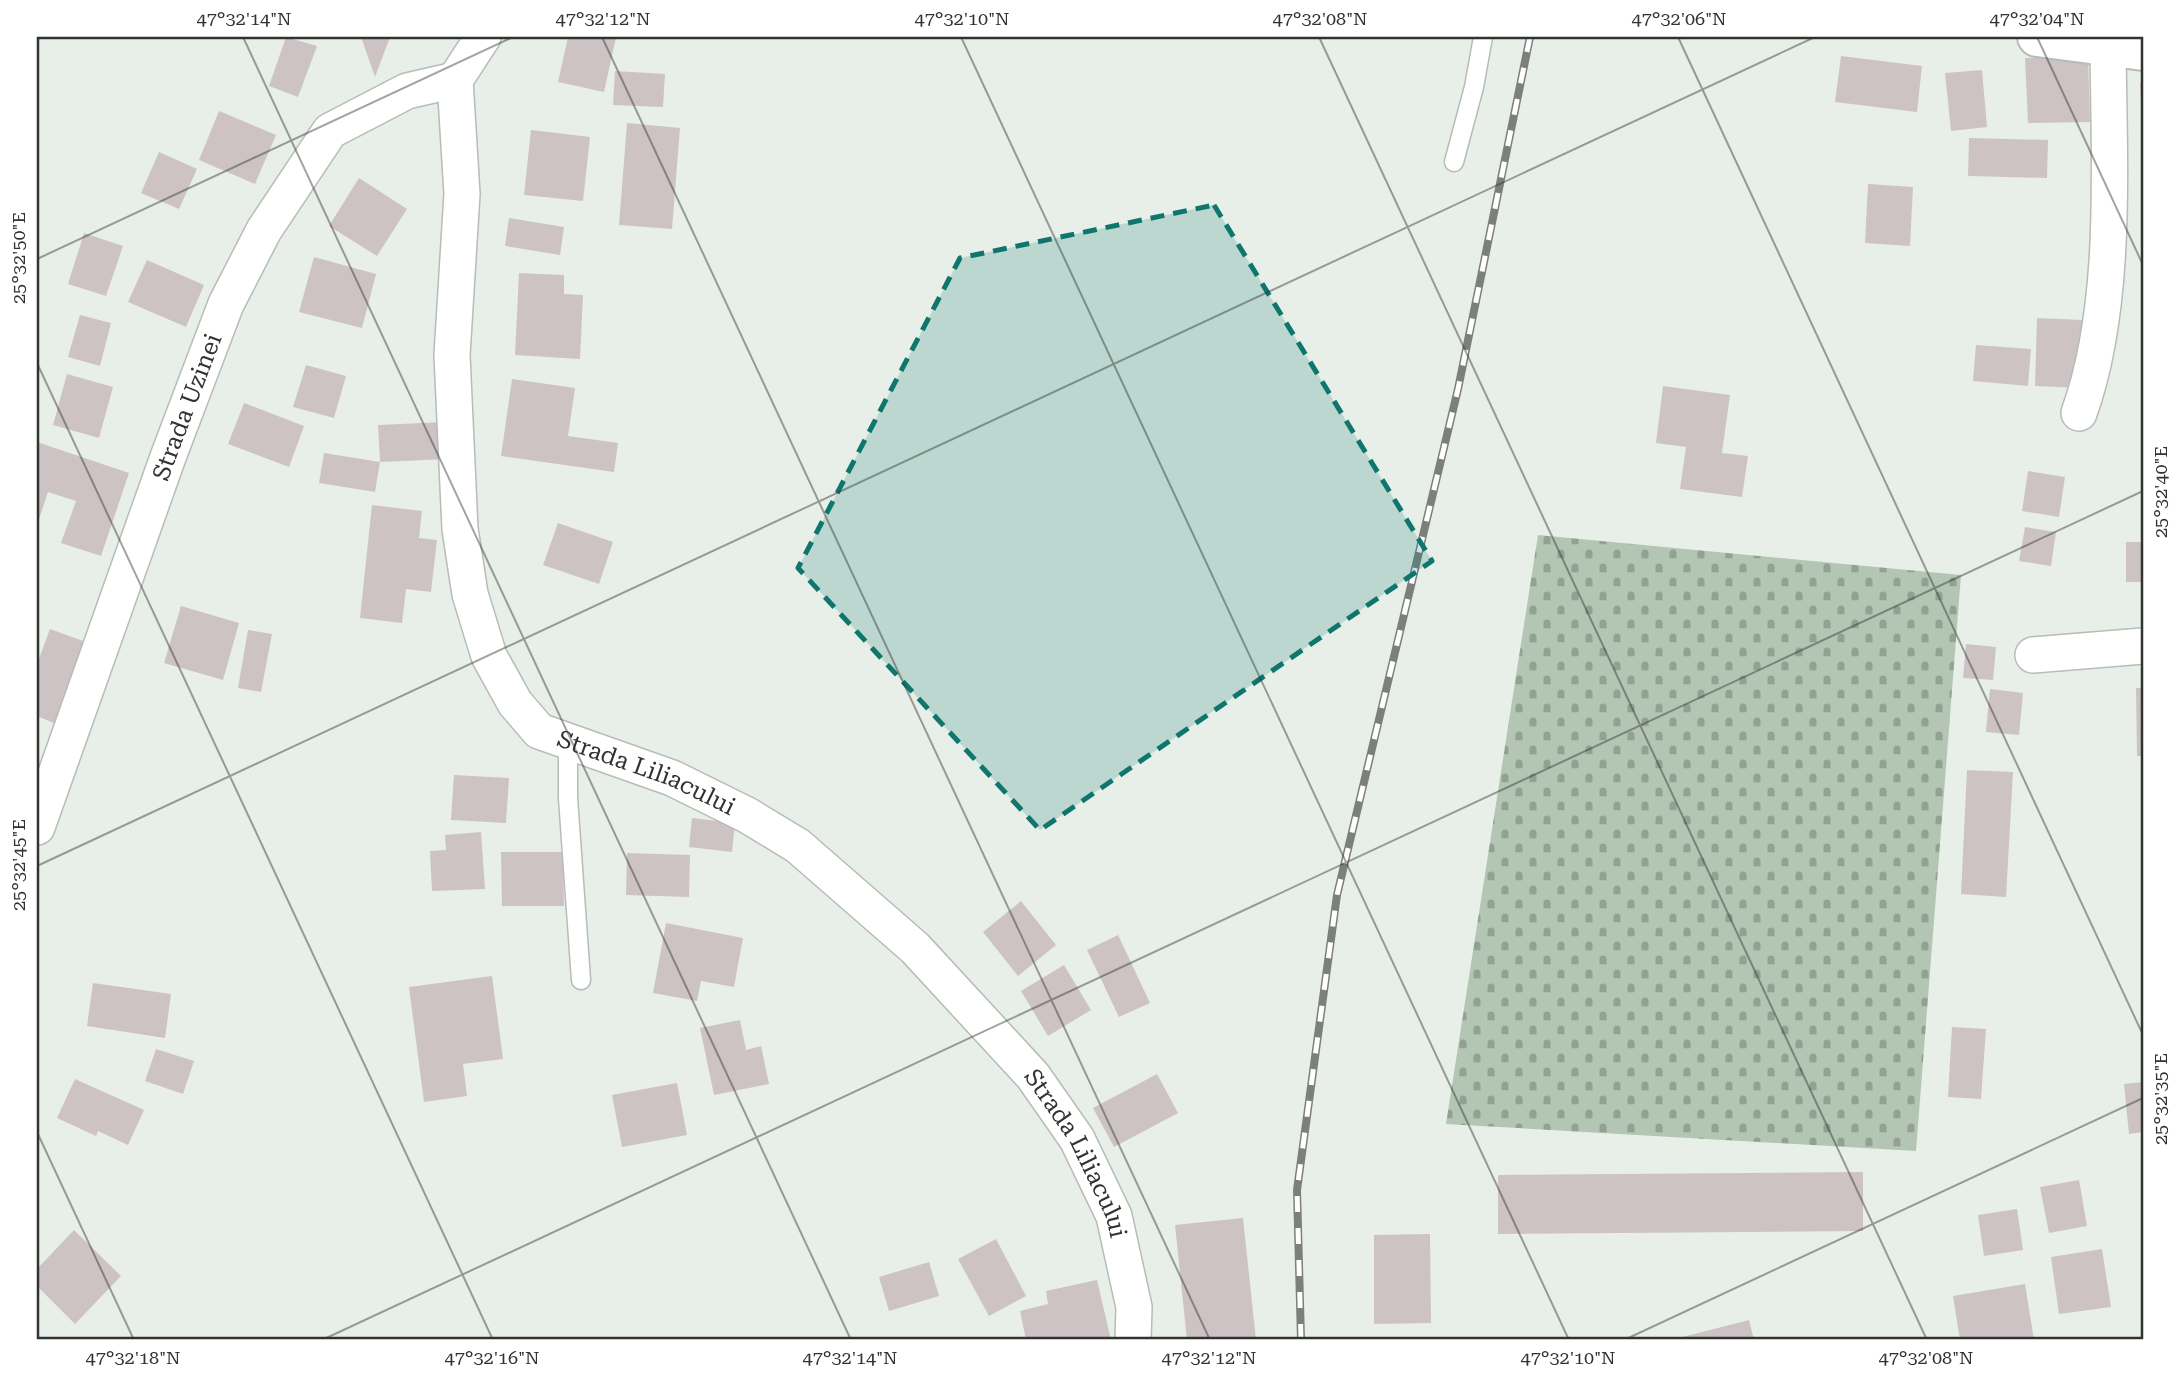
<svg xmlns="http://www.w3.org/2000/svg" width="2180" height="1377" font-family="'Roboto Serif',serif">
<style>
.cemetery{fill:url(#cemetery-stones)}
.building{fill:#cdc3c5}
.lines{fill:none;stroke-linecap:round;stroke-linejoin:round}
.service-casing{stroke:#b6bcb6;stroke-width:21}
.minor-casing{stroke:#b6bcb6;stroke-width:38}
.tertiary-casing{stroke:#b6bcb6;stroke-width:42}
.service{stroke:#fff;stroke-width:18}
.minor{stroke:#fff;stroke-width:35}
.tertiary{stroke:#fff;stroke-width:38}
.rail-casing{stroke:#7c807c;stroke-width:8}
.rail{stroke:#fff;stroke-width:5;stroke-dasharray:16;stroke-linecap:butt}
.marked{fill:#0f766e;fill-opacity:0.2;stroke:#0f766e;stroke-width:5;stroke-dasharray:14 9;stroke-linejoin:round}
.ticks{fill:none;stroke:#313331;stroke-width:2;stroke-opacity:0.45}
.labels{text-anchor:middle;stroke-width:7;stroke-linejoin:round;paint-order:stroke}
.street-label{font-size:24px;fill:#313331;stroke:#fff}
.neatline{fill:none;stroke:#313331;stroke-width:2.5}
.ticks-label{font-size:18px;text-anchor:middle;fill:#313331}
</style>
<defs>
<pattern id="cemetery-stones" width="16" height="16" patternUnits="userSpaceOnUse" patternTransform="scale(1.75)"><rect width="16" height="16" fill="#b2c6b3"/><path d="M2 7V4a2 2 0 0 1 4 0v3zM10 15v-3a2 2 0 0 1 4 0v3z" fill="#91a192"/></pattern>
</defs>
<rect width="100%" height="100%" fill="#e8efe8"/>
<path class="cemetery" d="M1538,535l423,40 -45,576 -470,-27z"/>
<g class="building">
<path d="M286,37l31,9 -19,51 -29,-11z"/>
<path d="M361,37h29l-15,40z"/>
<path d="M568,37h48l-12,55 -46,-10z"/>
<path d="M1841,56l81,10 -5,46 -82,-10z"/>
<path d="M2088,56l2,66 -62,1 -3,-65z"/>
<path d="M1982,70l5,57 -36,4 -6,-58z"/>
<path d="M615,71l50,3 -2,33 -50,-2z"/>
<path d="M2140,83h3v21h-2z"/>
<path d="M219,111l57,24 -21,49 -56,-24z"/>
<path d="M627,123l53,5 -8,101 -53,-4z"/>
<path d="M531,130l59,7 -7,64 -59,-6z"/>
<path d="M1969,138l79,2 -1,38 -79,-2z"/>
<path d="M159,152l38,17 -18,40 -38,-16z"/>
<path d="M359,178l48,31 -30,47 -48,-30z"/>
<path d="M1868,184l45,3 -3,59 -45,-3z"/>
<path d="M509,218l55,9 -4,28 -55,-9z"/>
<path d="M84,233l39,13 -17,50 -38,-12z"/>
<path d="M314,257l62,17 -14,54 -63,-16z"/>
<path d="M147,260l57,25 -18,42 -58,-25z"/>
<path d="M519,273l45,2v19l19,1 -3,64 -65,-4z"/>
<path d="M80,315l31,8 -11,43 -32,-9z"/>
<path d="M2037,318l46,2 -2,68 -46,-2z"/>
<path d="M1976,345l55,4 -3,37 -55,-5z"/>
<path d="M306,365l40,11 -12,42 -41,-11z"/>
<path d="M67,374l46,13 -14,51 -46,-13z"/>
<path d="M512,379l63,9 -7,48 50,7 -4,29 -113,-16z"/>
<path d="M1663,386l67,9 -8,58 26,3 -6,41 -62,-8 6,-42 -30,-4z"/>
<path d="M244,403l60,23 -15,41 -61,-23z"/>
<path d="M445,422l2,37 -67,3 -5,30 -56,-9 5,-30 56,9 -2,-37z"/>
<path d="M37,442l92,31 -28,83 -40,-13 15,-42 -28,-9 -11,33z"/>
<path d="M2028,471l37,6 -6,40 -37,-6z"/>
<path d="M372,505l50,6 -3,27 18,2 -6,52 -25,-3 -4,34 -42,-5z"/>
<path d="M558,523l55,19 -14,42 -56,-19z"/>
<path d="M2025,527l31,5 -5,34 -32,-5z"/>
<rect x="2126" y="542" width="17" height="40"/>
<path d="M181,606l58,17 -16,57 -59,-17z"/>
<path d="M50,629l36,13 -30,82 -19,-8v-52z"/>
<path d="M248,630l24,4 -11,58 -23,-4z"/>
<path d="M1966,644l30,3 -3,33 -30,-2z"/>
<path d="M2136,688h7v68h-6z"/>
<path d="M1990,689l33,4 -4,42 -33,-3z"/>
<path d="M1967,770l46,2 -7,125 -45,-3z"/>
<path d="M454,775l55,3 -3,45 -55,-3z"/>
<path d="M692,818l43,5 -3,29 -43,-5z"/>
<path d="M481,832l4,57 -53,2 -2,-40 16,-1 -1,-15z"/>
<path d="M501,852h62l1,54h-62z"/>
<path d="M627,853l63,2 -1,42 -63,-2z"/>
<path d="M1021,901l35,44 -38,31 -35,-44z"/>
<path d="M666,923l77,15 -9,49 -33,-6 -4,20 -44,-8z"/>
<path d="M1118,935l32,68 -31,14 -32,-67z"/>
<path d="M1064,965l27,45 -43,26 -27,-45z"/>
<path d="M492,976l11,83 -40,5 4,32 -43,6 -15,-115z"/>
<path d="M93,983l78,11 -6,44 -78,-12z"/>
<path d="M740,1020l6,30 15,-4 8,38 -55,11 -14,-67z"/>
<path d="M1952,1027l34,2 -5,70 -33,-2z"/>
<path d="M156,1049l38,12 -11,33 -38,-13z"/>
<path d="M1157,1074l21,39 -64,34 -21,-39z"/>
<path d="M75,1079l69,31 -16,35 -30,-14 -2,5 -39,-18z"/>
<path d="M2143,1082v50l-14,2 -5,-50z"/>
<path d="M677,1083l10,52 -65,12 -10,-52z"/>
<path d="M1863,1172v59l-365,3v-59z"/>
<path d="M2079,1180l8,46 -38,7 -9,-46z"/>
<path d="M2017,1209l6,41 -39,6 -6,-41z"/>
<path d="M1243,1218l13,122h-69l-12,-115z"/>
<path d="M74,1230l47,46 -46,48 -38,-38v-17z"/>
<path d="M1430,1234l1,89 -57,1v-89z"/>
<path d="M996,1239l30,57 -37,20 -31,-57z"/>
<path d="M2102,1249l9,58 -52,7 -8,-57z"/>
<path d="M929,1262l10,34 -50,15 -10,-34z"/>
<path d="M1097,1280l14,60h-85l-6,-29 28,-7 -2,-13z"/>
<path d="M2025,1284l9,56h-74l-7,-44z"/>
<path d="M1749,1320l5,20h-79v-1z"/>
</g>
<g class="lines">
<defs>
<g id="service">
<path d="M1454,162l20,-75 9,-50"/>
<path d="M568,743v55l13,182"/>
</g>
<g id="minor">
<path id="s1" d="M455,80l7,114 -10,161 8,174 10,65 19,62 26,47 24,28 133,47 75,37 51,31 117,102 118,128 44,63 37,77 20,91 -1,33"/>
<path d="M455,80l28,-43"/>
<path d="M2079,413c39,-108 30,-250 29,-365l2,-11"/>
<path d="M2033,655l110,-9"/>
<path id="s2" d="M37,827l131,-370 58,-153 38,-74 66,-99 77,-40 48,-11"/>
</g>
<path id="tertiary" d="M2037,37l106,14"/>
</defs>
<use href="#service" class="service-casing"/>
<use href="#minor" class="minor-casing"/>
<use href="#tertiary" class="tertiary-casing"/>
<use href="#service" class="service"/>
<use href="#minor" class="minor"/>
<use href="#tertiary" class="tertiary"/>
<defs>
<path id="rail" d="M1301,1340l-4,-150 40,-295 121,-506 72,-352"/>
</defs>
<use href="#rail" class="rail-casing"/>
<use href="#rail" class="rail"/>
</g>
<path class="marked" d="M1214,205l218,356 -392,269 -242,-262 162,-310z"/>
<path class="ticks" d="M243,37l608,1303M602,37l608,1303M961,37l608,1303M1319,37l608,1303M1678,37l465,998M2037,37l106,228M37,259l476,-222M37,363l456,977M37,866l1778,-829M37,1132l97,208M322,1340l1821,-849M1624,1340l519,-242"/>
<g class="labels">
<g class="street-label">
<text dy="8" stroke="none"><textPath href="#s2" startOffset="446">Strada Uzinei</textPath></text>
<text dy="8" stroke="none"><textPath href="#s1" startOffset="786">Strada Liliacului</textPath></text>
<text dy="8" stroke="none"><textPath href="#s1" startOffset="1374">Strada Liliacului</textPath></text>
</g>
</g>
<rect width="2180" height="1377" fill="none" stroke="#ffffff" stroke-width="77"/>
<rect x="38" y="38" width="2104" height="1300" class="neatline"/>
<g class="ticks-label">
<text x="244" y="25">47°32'14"N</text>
<text x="603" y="25">47°32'12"N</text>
<text x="962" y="25">47°32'10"N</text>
<text x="1320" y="25">47°32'08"N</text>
<text x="1679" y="25">47°32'06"N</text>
<text x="2037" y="25">47°32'04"N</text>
<text transform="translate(19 258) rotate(-90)" y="6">25°32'50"E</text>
<text transform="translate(2161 492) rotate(-90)" y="6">25°32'40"E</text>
<text transform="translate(19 865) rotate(-90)" y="6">25°32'45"E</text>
<text transform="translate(2161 1099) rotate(-90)" y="6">25°32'35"E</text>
<text x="133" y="1364">47°32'18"N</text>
<text x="492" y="1364">47°32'16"N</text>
<text x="850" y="1364">47°32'14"N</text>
<text x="1209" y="1364">47°32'12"N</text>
<text x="1568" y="1364">47°32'10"N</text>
<text x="1926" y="1364">47°32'08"N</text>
</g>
</svg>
